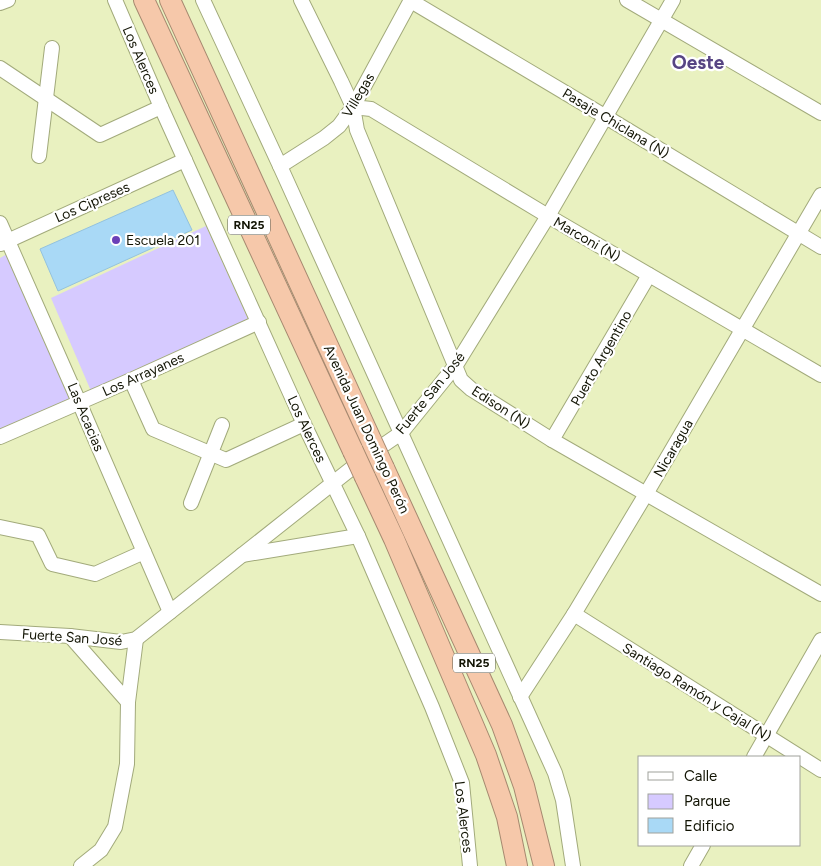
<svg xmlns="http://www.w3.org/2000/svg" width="821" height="866" font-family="Figtree,sans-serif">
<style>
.green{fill:#d6caff}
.building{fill:#a9d9f6;stroke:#93c2de}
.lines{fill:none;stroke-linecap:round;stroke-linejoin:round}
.minor-casing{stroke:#a2aa7b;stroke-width:16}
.highway-casing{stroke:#a68970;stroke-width:22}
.minor{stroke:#fff;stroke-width:14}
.highway{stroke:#f6c8aa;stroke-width:20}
.highway-bridge-casing{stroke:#a68970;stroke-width:22;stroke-linecap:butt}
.highway-bridge{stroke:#f6c8aa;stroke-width:20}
.poi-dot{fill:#6b40b8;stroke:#fff;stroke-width:2}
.labels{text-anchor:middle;stroke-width:4.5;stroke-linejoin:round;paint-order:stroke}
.shield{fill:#fff;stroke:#595a4f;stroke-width:1}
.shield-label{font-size:12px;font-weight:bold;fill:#121404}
.street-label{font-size:14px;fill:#121404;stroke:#fff}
.poi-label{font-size:14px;fill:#121404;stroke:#fff;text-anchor:start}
.district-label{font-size:19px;font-weight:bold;fill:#574583;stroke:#fff}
</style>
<rect width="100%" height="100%" fill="#e9f1c0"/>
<g class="green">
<path d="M206,226l43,95 -158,70 -40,-93z"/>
<path d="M9,253l65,144 -74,34v-173z"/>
</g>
<path class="building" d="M173,190l19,40 -134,61 -18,-42z"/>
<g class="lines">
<defs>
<g id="minor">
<path d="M115,0l46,107 143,317 54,112 74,171 30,76 8,83"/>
<path d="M203,0l77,166 275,607 8,27 10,66"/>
<path d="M301,0l40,81 12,26 4,23 104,250 10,9 81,51 269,154"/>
<path d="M627,0l194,113"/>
<path d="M411,1l195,116 215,130"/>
<path d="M0,3l8,-3"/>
<path d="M0,68l100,67 61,-28"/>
<path d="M353,107l18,2 177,107 273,159"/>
<path d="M39,156l13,-108"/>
<path d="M280,166l44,-28 15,-12 14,-19 58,-107"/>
<path d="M0,223l79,179 91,210"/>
<path d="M1,244l184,-84"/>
<path d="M131,380l22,49 73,31 78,-36"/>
<path d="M0,437l131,-57 128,-58"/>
<path d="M552,440l97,-165"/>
<path d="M191,503l31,-78"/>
<path d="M0,527l38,8 14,29 43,10 49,-22"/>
<path d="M242,555l116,-19"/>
<path d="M574,614l247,156"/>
<path d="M0,632l70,4 51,6 15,-3 197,-156 33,-26 35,-24 55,-68 92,-149 125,-216"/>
<path d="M70,636l58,66"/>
<path d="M520,697l54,-83 72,-120 175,-299"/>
<path d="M754,757l67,-117"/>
<path d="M81,866l20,-16 14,-23 12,-63 1,-62 8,-63"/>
<path d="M691,866l12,-21"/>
</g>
<g id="highway">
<path d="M144,0l209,451"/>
<path d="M170,0l202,442"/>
<path d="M384,468l118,257 22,61 20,80"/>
<path d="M365,477l29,62 92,216 21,62 10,49"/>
</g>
</defs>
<use href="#minor" class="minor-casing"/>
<use href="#highway" class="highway-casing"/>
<use href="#minor" class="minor"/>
<use href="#highway" class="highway"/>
<defs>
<g id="highway-bridge">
<path d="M372,442l12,26"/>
<path d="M353,451l12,26"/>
</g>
</defs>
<use href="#highway-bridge" class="highway-bridge-casing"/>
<use href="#highway-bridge" class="highway-bridge"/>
</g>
<circle class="poi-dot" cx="116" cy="240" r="5"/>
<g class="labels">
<g class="shield">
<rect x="228" y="215.5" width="42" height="19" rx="4"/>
<rect x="453" y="653.5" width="42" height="19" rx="4"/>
</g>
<g class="shield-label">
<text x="249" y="229">RN25</text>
<text x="474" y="667">RN25</text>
</g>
<g class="street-label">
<text transform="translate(141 60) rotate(67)" y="5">Los Alerces</text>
<text transform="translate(358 95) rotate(-59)" y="5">Villegas</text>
<text transform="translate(616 123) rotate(31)" y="5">Pasaje Chiclana (N)</text>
<text transform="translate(92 202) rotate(-24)" y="5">Los Cipreses</text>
<text transform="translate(587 239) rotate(30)" y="5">Marconi (N)</text>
<text transform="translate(601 358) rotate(-60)" y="5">Puerto Argentino</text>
<text transform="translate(143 374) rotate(-24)" y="5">Los Arrayanes</text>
<text transform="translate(430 393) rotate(-51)" y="5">Fuerte San José</text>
<text transform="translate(501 407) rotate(33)" y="5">Edison (N)</text>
<text transform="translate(86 417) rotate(67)" y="5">Las Acacias</text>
<text transform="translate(307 429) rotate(65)" y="5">Los Alerces</text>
<text transform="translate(367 429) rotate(65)" y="5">Avenida Juan Domingo Perón</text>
<text transform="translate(673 448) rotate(-60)" y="5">Nicaragua</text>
<text transform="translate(72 637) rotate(4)" y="5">Fuerte San José</text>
<text transform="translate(697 692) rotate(32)" y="5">Santiago Ramón y Cajal (N)</text>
<text transform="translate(464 817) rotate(83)" y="5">Los Alerces</text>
</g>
<g class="poi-label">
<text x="126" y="245">Escuela 201</text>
</g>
<g class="district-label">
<text x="698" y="69">Oeste</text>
</g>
</g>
<rect x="638" y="756" width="162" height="90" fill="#ffffff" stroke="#a0a19b"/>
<rect x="648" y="772" width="25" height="8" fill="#ffffff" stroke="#a0a19b"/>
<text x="684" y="781" font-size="15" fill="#121404">Calle</text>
<rect x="648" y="794" width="25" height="15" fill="#d6caff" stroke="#a0a19b"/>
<text x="684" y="806" font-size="15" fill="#121404">Parque</text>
<rect x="648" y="818" width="25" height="15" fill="#a9d9f6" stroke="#a0a19b"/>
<text x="684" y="831" font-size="15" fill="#121404">Edificio</text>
</svg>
